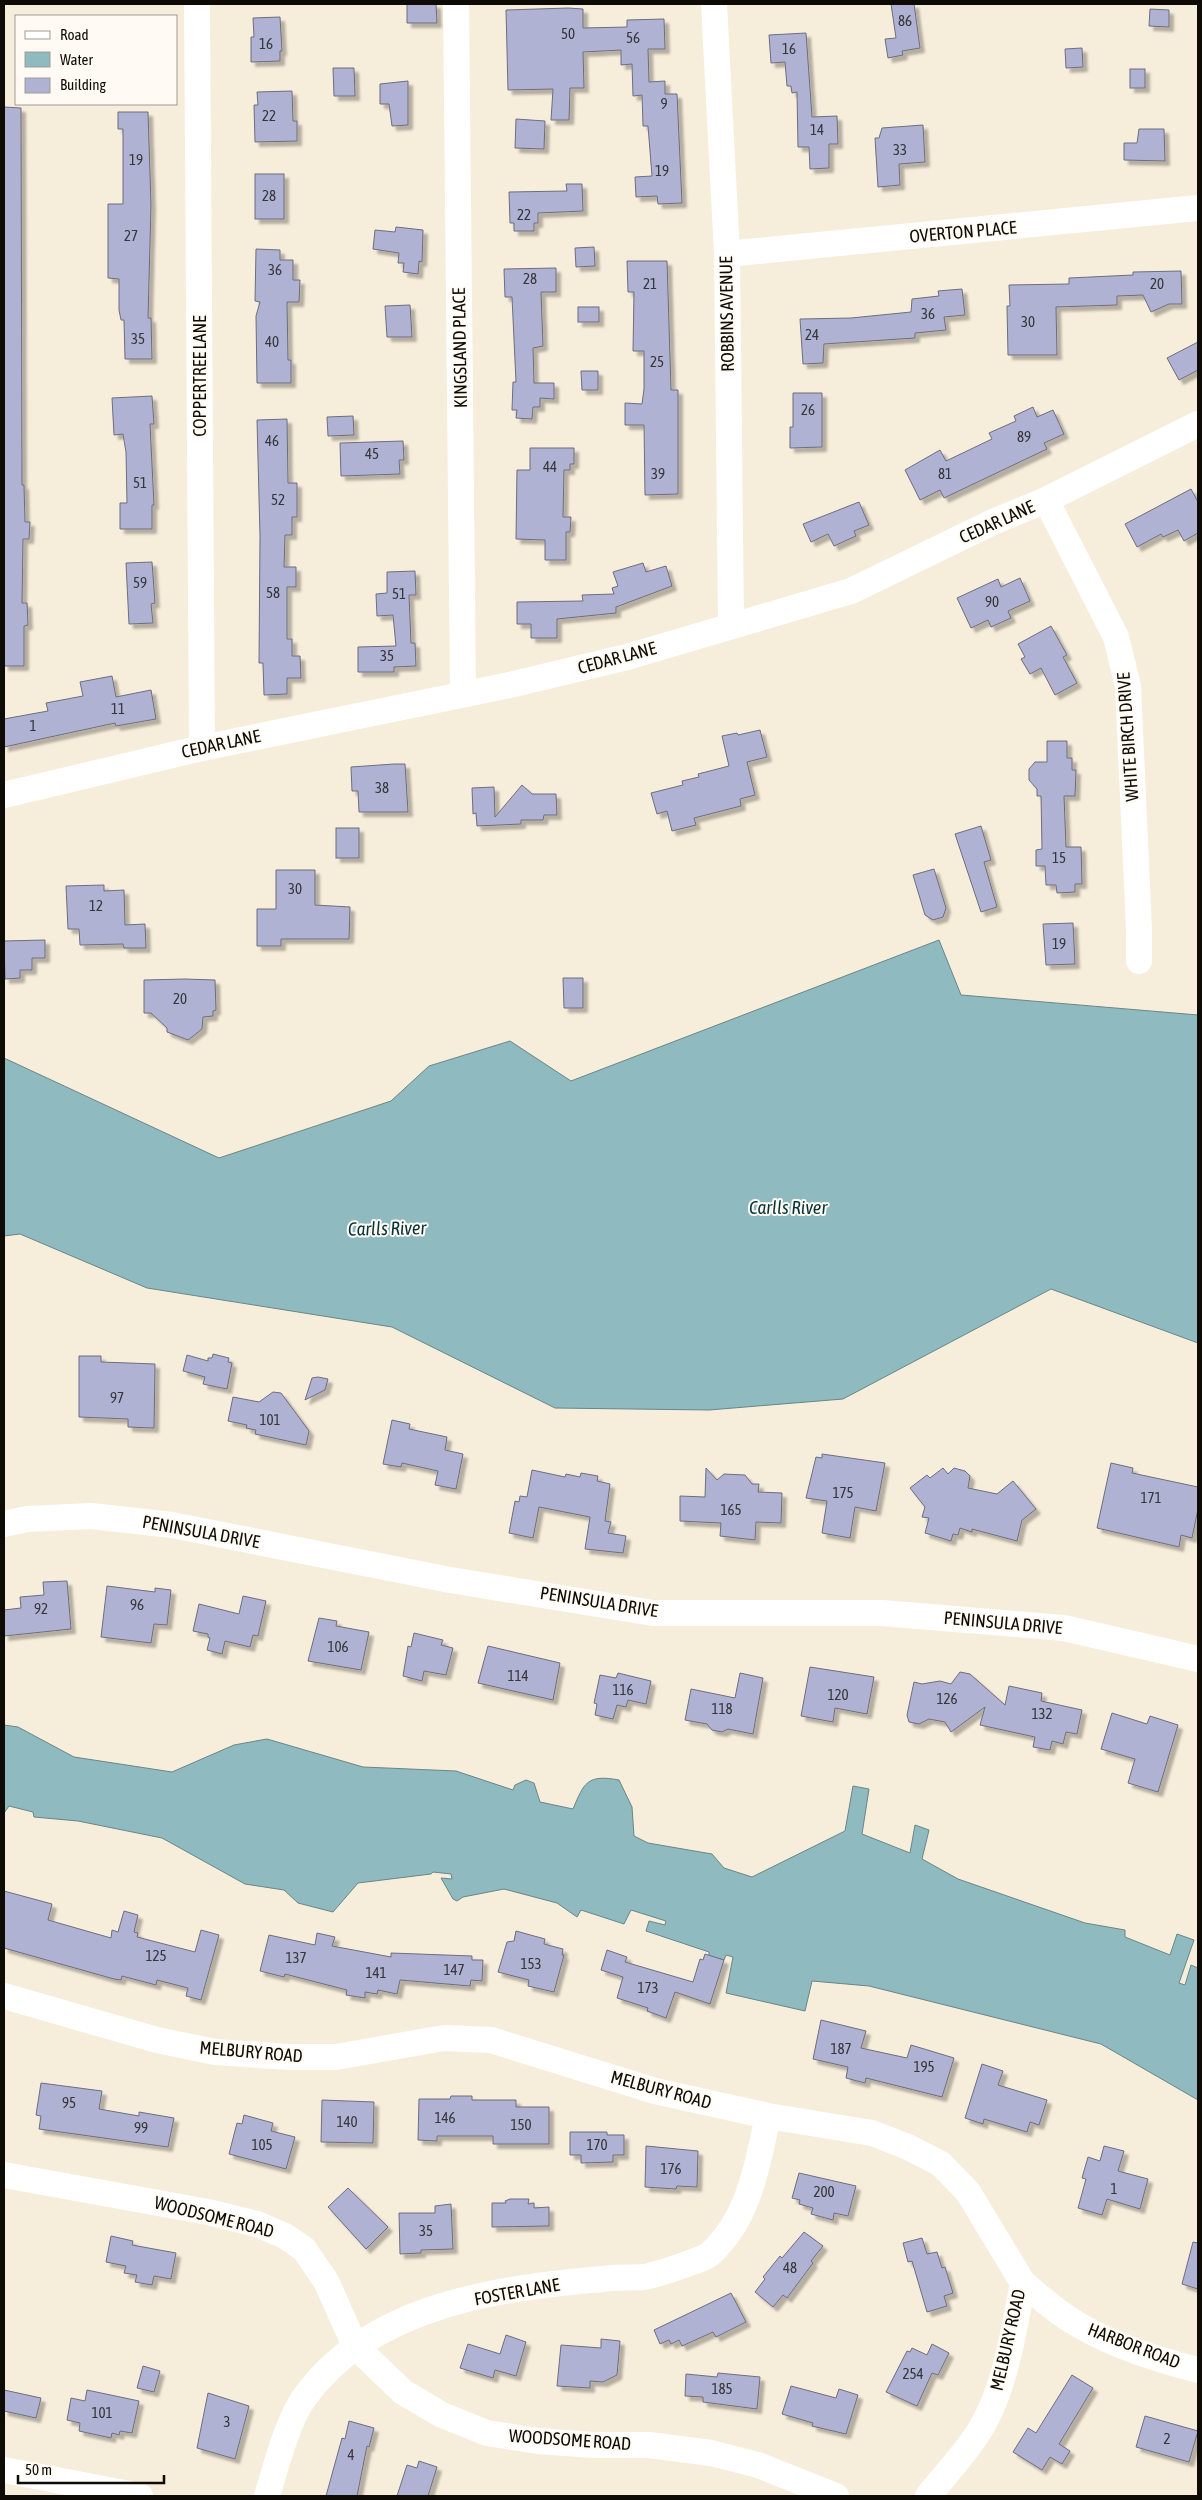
<svg xmlns="http://www.w3.org/2000/svg" width="1202" height="2500" font-family="'Asap Condensed',sans-serif">
<style>
.water{fill:#8fbabf;stroke:#688688}
.building{fill:#afb2d3;stroke:#6c6d7e;filter:url(#shadow)}
.lines{fill:none;stroke-linecap:round;stroke-linejoin:round}
.minor{stroke:#fff;stroke-width:26}
.labels{text-anchor:middle;stroke-width:4;stroke-linejoin:round;paint-order:stroke}
.number-label{font-size:15px;fill:#363539}
.street-label{font-size:18px;fill:#0e0b06;stroke:#fffbf4}
.water-label{font-size:19px;font-style:italic;fill:#063237;stroke:#fffbf4}
</style>
<defs>
<filter id="shadow"><feDropShadow dx="4.5" dy="4.5" stdDeviation="1" flood-color="#0004"/></filter>
</defs>
<rect width="100%" height="100%" fill="#f7eddb"/>
<g class="water">
<path d="M939,940l22,55 237,20v328l-147,-54 -208,110 -134,11 -154,-2 -163,-81 -245,-39 -127,-54 -16,2v-178l215,100 172,-57 38,-35 81,-25 61,40z"/>
<path d="M4,1725l14,2 56,30 98,15 62,-27 33,-6 96,28 93,4 57,19 2,-5 11,-5 8,3 6,19 33,7c11,-26 14,-35 46,-29l13,27 2,29 14,7 64,11 12,14 28,9 93,-46 8,-45 16,3 -7,45 48,19 5,-28 14,5 -7,29 36,20 127,44 40,7v7l45,18 7,-21 17,6 -15,43 6,2 6,-20 7,3v132l-97,-56 -232,-58 -57,-5 -7,30 -79,-18 7,-36 -7,-2 -2,5 -15,-4v-4l-63,-21 3,-10 16,4 1,-4 -35,-11 -7,14 -43,-14 -4,7 -20,-14 -53,-14 -41,8 -6,4 -4,-2 -12,-21 11,1 -1,-5 -18,-2 -2,2 -73,9 -25,29 -35,-9 -14,-13 -39,-6 -83,-46 -84,-17 -44,-4 -1,-5 -24,-6 -5,7z"/>
</g>
<g class="building">
<path d="M407,4h29l1,19h-30z"/>
<path d="M891,4h23l6,44 -18,3 1,4 -15,3 -3,-19 11,-1z"/>
<path d="M568,8l15,1v19l44,-1v-7l37,-1 1,30h-17l1,33 16,-1v13h12l5,109 -24,1 -1,-8 -21,1 -1,-20 17,-1 -4,-50h-5l-1,-31 -9,1 -1,-32 -11,1v-15l-38,2 1,36h-14l-1,32h-18l2,-31 -45,1 -2,-80z"/>
<path d="M1150,9l19,1v17l-20,-1z"/>
<path d="M280,17l2,34h-2v10l-29,1v-25h3l-1,-19z"/>
<path d="M806,33l6,84 25,-1 1,28h-9v24l-19,1 -1,-22h-11l-1,-55 -5,1 -1,-7h-4l-2,-24 -14,1 -2,-28z"/>
<path d="M1082,48l1,19 -17,1 -1,-19z"/>
<path d="M333,68h21l1,28h-21z"/>
<rect x="1130" y="69" width="15" height="19"/>
<path d="M408,81v44l-16,1 -3,-22h-9v-20z"/>
<path d="M292,91l1,30h4v20l-42,1 -1,-37h4l-1,-13z"/>
<path d="M4,107l17,1 1,377h2l1,37h5l-1,17h-6l-1,64h5l1,22 -4,1v40h-20z"/>
<path d="M118,112h30l3,93 -3,113h3l1,41h-27l-1,-39h-3l-2,-10v-31l-11,-1v-74h15v-75h-5z"/>
<path d="M516,119l29,2 -1,28 -29,-1z"/>
<path d="M923,125l2,37 -26,2 1,21 -22,2 -3,-49h4l3,-10z"/>
<path d="M1139,129h25l1,32 -41,-1v-17h13z"/>
<rect x="255" y="174" width="29" height="45"/>
<path d="M566,184h16l1,27 -45,2v10h-4v8h-20v-8h-4l-1,-31 58,-1z"/>
<path d="M396,227l27,3 -1,32 -3,-1 -1,13 -15,-2 1,-9h-6l1,-10 -26,-4 2,-19 20,2z"/>
<path d="M594,247l1,19 -19,1 -1,-19z"/>
<path d="M256,249l24,1v10h13v20h7l-1,22h-12l1,58h3v23h-34l-1,-67 4,-14 -5,-1z"/>
<path d="M627,261h40l4,129h7v104l-33,1 -1,-70h-19v-22l17,1 2,-15v-38h-11l1,-59h-6z"/>
<path d="M556,268v24h-15l2,54 -10,2 1,35h20v16l-14,-1v9h-7l-1,12 -16,-1 1,-8h-5l1,-28h3l-4,-85h-7l-1,-28z"/>
<path d="M1181,271l1,33h-13l-18,8 -8,-17 -26,1v9l-61,2 1,48h-49l-1,-49h3l-1,-21 60,-1v-6l64,-3v-3z"/>
<path d="M962,289l3,26 -21,2 2,13 -31,3v5l-91,6 -1,19 -20,1 -3,-45 51,-1 60,-6 1,-13 27,-3 -1,-5z"/>
<path d="M410,305l2,32h-25l-2,-31z"/>
<rect x="578" y="307" width="21" height="15"/>
<path d="M1198,342v28l-19,10 -12,-22z"/>
<path d="M581,371h17v19h-16z"/>
<path d="M793,393h29v54l-32,1v-21h3z"/>
<path d="M152,396l2,28h-4l4,81h-2v24h-32v-26h7l-1,-51 -3,-18 -9,1 -2,-37z"/>
<path d="M1033,407l4,10 16,-7 11,24 -20,9 3,6 -103,49 -4,-8 -20,10 -15,-30 35,-20 6,11 46,-22 -3,-6 27,-12 -2,-5z"/>
<path d="M353,416l1,19 -26,1 -1,-19z"/>
<path d="M287,419l1,64h9v34h-5v18h-7l-1,32h12v20h-9v52h5v17h8l1,22h-14v16l-23,1 -1,-32h-4l1,-127 -3,-116z"/>
<path d="M403,441l1,19h-5l1,14 -59,2 -1,-33z"/>
<path d="M530,448h44v16h-4v6h-6l-1,47h8l-1,15h-4v28h-21v-20l-29,-1 1,-69h13z"/>
<path d="M1191,489l7,13v31l-14,8 -6,-11 -15,7 -2,-3 -24,13 -12,-23z"/>
<path d="M859,502l10,23 -15,6 2,5 -22,10 -6,-12 -17,8 -8,-18z"/>
<path d="M152,562l3,41 -4,1 2,19 -24,1 -3,-61z"/>
<path d="M643,563l3,9 20,-6 6,20 -56,21v6l-59,6v19h-26v-14h-14v-22l66,-1 -1,-6 32,-1 -2,-6 6,-2 -5,-14z"/>
<path d="M415,571l1,24h-7l2,48h4l1,23 -22,1v5h-36v-25l38,-1 -3,-31 -16,1 -1,-22 11,-1v-21z"/>
<path d="M1020,578l10,23 -22,10 3,7 -20,9 -3,-7 -17,8 -14,-30 41,-19 3,8z"/>
<path d="M1051,626l16,29 -4,2 14,26 -22,12 -14,-27 -11,6 -9,-15 4,-2 -7,-13z"/>
<path d="M112,676l4,21 35,-7 5,29 -40,7 -1,-3 -111,24v-28l44,-8 -2,-8 37,-7 -3,-14z"/>
<path d="M760,730l7,27 -20,5 8,33 -15,4 1,7 -47,12 2,7 -24,6 -5,-20 -10,3 -6,-21 32,-8 -1,-4 17,-4 -1,-3 31,-8 -7,-30 15,-3 1,2z"/>
<path d="M1047,741h20v17h5v12h4l-1,26h-11l2,51h15l1,37h-7v8l-18,1 -1,-8h-10l-1,-19h-9v-16l6,-1 -1,-53h-4v-7l-8,-9v-11l6,-7h12z"/>
<path d="M394,764h11l3,48h-49l-1,-21h-6l-1,-24z"/>
<path d="M522,785l10,9h24l1,21h-13l-1,5h-22v4l-44,2 -1,-13 -3,1 -1,-26 22,-1 1,30z"/>
<path d="M981,826l10,34 -7,2 13,45 -16,5 -26,-78z"/>
<rect x="336" y="828" width="23" height="30"/>
<path d="M934,869l12,39 -3,9 -10,3 -8,-5 -12,-40z"/>
<path d="M276,870h39v35l35,2 -1,32h-68v7h-24v-37h19z"/>
<path d="M104,885v6l20,-1 1,35 20,-1 1,24h-22l-1,-4 -43,1 -1,-16h-11l-2,-43z"/>
<path d="M1073,923l2,41 -29,1 -3,-41z"/>
<path d="M45,940v18h-13v12h-12v8l-15,1 -1,-38z"/>
<path d="M563,978h20v30h-19z"/>
<path d="M185,979l30,1 1,30 -3,1v5l-10,1 -1,12 -14,11 -21,-8v-4l-16,-15h-7v-33z"/>
<path d="M213,1354l16,4 -1,4 4,1 -5,26 -24,-5 2,-7 -22,-6 4,-16 21,6v-3h4z"/>
<path d="M79,1356h22v6l54,2 -1,64 -26,-1v-8l-49,-2z"/>
<path d="M318,1377l10,2 -3,11 -20,10 7,-22z"/>
<path d="M273,1392l8,1 28,38 -3,14 -51,-11 1,-4 -10,-2 1,-3 -19,-4 5,-24 26,5z"/>
<path d="M392,1420l18,4 -1,5 38,8 -2,13 18,4 -7,35 -21,-4 3,-14 -36,-8 -1,4 -18,-3z"/>
<path d="M822,1454l63,9 -9,48 -21,-4 -5,31 -28,-5 5,-32 -21,-3 10,-41 6,1z"/>
<path d="M1111,1463l22,5 -1,5 66,14v22l-6,29 -11,-3 -2,12 -82,-19z"/>
<path d="M706,1468l11,12 7,-6 21,1 7,9h7l-1,8 24,1 -1,30 -25,-1 -1,18 -35,-4 1,-13 -41,-2v-25l25,1z"/>
<path d="M943,1468l5,6 6,-6 11,3 5,5 -2,12 29,6 16,-13 23,28 -14,11 -5,21 -45,-12v3l-12,-4 -2,7 -5,-1 -2,7 -26,-8 4,-15 -7,-1 3,-10 -15,-19 17,-13 3,3z"/>
<path d="M532,1470l33,7 1,-3 14,3 1,-4 17,3 -1,5 13,3 -5,37 6,1 -3,11 18,3 -3,17 -38,-4 5,-32 -51,-10 -6,31 -24,-5 6,-32 4,1 1,-6 7,1z"/>
<path d="M67,1581l4,48 -67,7v-26l17,-2 -1,-11 24,-2 -1,-13z"/>
<path d="M107,1586l48,6v-4l16,2 -4,35 -13,-1 -3,19 -50,-6z"/>
<path d="M243,1596l23,5 -8,35 -5,-1 -3,12 -25,-6 -3,13 -15,-4 3,-12 -2,-1v-3l-15,-3 6,-27 40,10z"/>
<path d="M319,1618l18,3 -1,5 33,6 -8,38 -53,-9z"/>
<path d="M414,1633l29,7 -2,5 12,3 -7,27 -22,-4 -2,10 -19,-5 5,-30 3,1z"/>
<path d="M488,1646l72,17 -7,37 -75,-17z"/>
<path d="M810,1667l64,10 -7,37 -32,-6 -2,14 -32,-6z"/>
<path d="M960,1672l10,2 35,31 4,-19 33,7 -1,8 41,9 -5,24 -11,-2 -3,12 -11,-3 -2,9 -17,-3 2,-10 -55,-12 5,-18 -34,25 -6,-10 -16,-3 -10,5 -10,-2 -2,-7 7,-33 8,2 18,-3 11,3z"/>
<path d="M618,1673l33,8 -5,23 -18,-4 -2,7 -9,-2 -4,14 -18,-4 2,-11 -3,-1 6,-28 16,3z"/>
<path d="M740,1673l23,5 -10,56 -25,-5 -6,3 -10,-2 -5,-6 -22,-4 6,-31 44,9z"/>
<path d="M1112,1713l35,11 3,-8 28,9 -20,67 -30,-9 7,-24 -34,-10z"/>
<path d="M4,1891l48,13 -4,16 63,18 1,-8 6,2 6,-21 14,4 -4,17 4,1 -1,4 58,15 6,-22 18,5 -18,65 -15,-4 2,-8 -31,-8 -1,5 -34,-9 -1,4 -7,-1 -110,-31z"/>
<path d="M516,1931l29,8 -1,5 19,5 -1,6h2l-10,37 -26,-6 1,-6 -31,-8 9,-30 7,-1z"/>
<path d="M317,1933l18,4 -3,9 59,11v-4l81,3v4h11l-1,21 -11,-1 -1,6 -70,-6 -3,14 -19,-4 -1,4 -12,-2v6l-19,-3 1,-5 -62,-16 -1,3 -24,-6 9,-36 46,10z"/>
<path d="M607,1950l20,7 -2,5 68,20 7,-23 3,1 2,-6 19,6 -14,44 -35,-12 -9,26 -19,-7 1,-3 -31,-10 6,-21 -22,-7z"/>
<path d="M821,2020l45,11 -5,17 46,10 4,-13 43,13 -12,39 -76,-19 -1,5 -19,-5 2,-11 -35,-8z"/>
<path d="M982,2064l21,7 -5,14 49,15 -8,25 -9,-3 -3,10 -43,-13 -1,5 -18,-6z"/>
<path d="M41,2083l61,8 -3,18 40,7v-4l35,6 -6,29 -129,-18 2,-13 -5,-1z"/>
<path d="M451,2096h21v4h44v7h33v37h-56v-8h-56v5l-19,-1 1,-41h31z"/>
<path d="M322,2100l52,2 -1,41 -52,-1z"/>
<path d="M244,2115l29,8 -2,8 24,6 -9,32 -57,-15 8,-31 5,1z"/>
<path d="M570,2132h37v3h17v20h-11v7l-32,1v-8h-11z"/>
<path d="M646,2146l52,5 -1,36 -20,-1 -1,3 -31,-2z"/>
<path d="M1104,2146l20,5 -6,20 30,8 -8,30 -33,-10 -5,16 -24,-7 8,-29 -4,-1 6,-21 12,4z"/>
<path d="M799,2173l57,13 -8,30 -14,-3 -1,7 -22,-6 2,-6 -14,-4 1,-4 -8,-2z"/>
<path d="M348,2188l40,39 -22,22 -38,-42z"/>
<path d="M510,2199h19l-1,5 6,-1v5l15,-1v19l-57,1v-24h14l-1,-2z"/>
<path d="M451,2204l2,45 -32,1v3l-21,1 -1,-41h36v-7z"/>
<path d="M804,2232l19,14 -12,15 2,2 -26,35 -4,-3 -10,12 -18,-15 10,-13 -2,-2 17,-21 2,2z"/>
<path d="M111,2236l22,5 -1,4 44,8 -5,26 -17,-3 -2,9 -17,-3 2,-7 -13,-2 2,-7 -20,-4z"/>
<path d="M922,2238l5,16 10,-2 5,16 3,-1 8,26 -9,3 3,10 -20,6 -15,-51 -4,1 -5,-19z"/>
<path d="M1193,2242l5,1v46l-16,-5z"/>
<path d="M731,2293l15,29 -30,15 -3,-5 -31,14 -3,-6 -8,4 -2,-4 -9,4 -6,-14z"/>
<path d="M506,2335l20,7 -10,34 -21,-6 -2,8 -33,-10 8,-24 32,10z"/>
<path d="M601,2339l19,2 -3,34 -14,7 -13,-1v7l-33,-2 4,-41 40,3z"/>
<path d="M932,2344l17,9 -11,22 -6,-2 -15,33 -31,-14 21,-41 3,1 2,-4 15,7z"/>
<path d="M143,2366l17,5 -6,21 -17,-4z"/>
<path d="M718,2373l42,4 -3,32 -54,-7v-5l-18,-1 1,-22 31,3z"/>
<path d="M1072,2375l21,13 -34,56 11,7 -8,13 -12,-7 -8,13 -29,-18 15,-24 8,5z"/>
<path d="M791,2386l45,12 3,-9 19,6 -12,39 -34,-8 1,-3 -31,-9z"/>
<path d="M4,2390l37,8 -5,20 -32,-7z"/>
<path d="M87,2390l52,11 -7,32 -12,-2 -1,4 -7,-2 -1,5 -32,-7 1,-8 -13,-3 4,-22 14,3z"/>
<path d="M208,2393l41,13 -14,53 -38,-11z"/>
<path d="M1145,2416l53,15 -9,31 -53,-15z"/>
<path d="M349,2421l25,7 -5,19 -2,-1 -10,50h-31l16,-58 3,1z"/>
<path d="M419,2461l18,6 -9,29h-31l10,-31 10,3z"/>
</g>
<g class="lines">
<g class="minor">
<path d="M197,4l5,744"/>
<path d="M456,4l7,689"/>
<path d="M714,4l13,250 4,370"/>
<path d="M727,254l471,-46"/>
<path d="M1046,500l70,137 12,49 11,244v31"/>
<path d="M4,795l198,-47 303,-62 122,-29 224,-66 142,-69 53,-22 152,-76"/>
<path d="M4,1524l23,-5 64,-3 81,9 278,55 203,33h229l182,15 134,31"/>
<path d="M4,1996l153,44 58,12 74,5h47l108,-19 47,2 164,51 113,25 104,17 36,14 33,17 27,28 55,91c-10,51 -18,110 -47,153 -14,21 -32,40 -48,60"/>
<path d="M4,2175l204,37 49,12 28,12 19,13 22,32 29,65 48,46 39,23 45,18 51,8 55,4h56l62,8 47,12 78,31"/>
<path d="M1023,2283c15,12 30,26 46,36 38,25 85,40 129,51"/>
<path d="M4,2470l136,26"/>
<path d="M267,2496c9,-29 20,-74 37,-98 66,-93 194,-110 299,-119 13,-2 27,-1 41,-2 17,-3 35,-10 51,-16 5,-2 12,-4 16,-8 39,-37 46,-87 57,-137"/>
</g>
</g>
<g class="labels">
<g class="number-label">
<text x="905" y="26">86</text>
<text x="568" y="39">50</text>
<text x="633" y="43">56</text>
<text x="266" y="49">16</text>
<text x="789" y="54">16</text>
<text x="664" y="109">9</text>
<text x="269" y="121">22</text>
<text x="817" y="135">14</text>
<text x="900" y="155">33</text>
<text x="136" y="165">19</text>
<text x="662" y="176">19</text>
<text x="269" y="201">28</text>
<text x="524" y="220">22</text>
<text x="131" y="241">27</text>
<text x="275" y="275">36</text>
<text x="530" y="284">28</text>
<text x="650" y="289">21</text>
<text x="1157" y="289">20</text>
<text x="928" y="319">36</text>
<text x="1028" y="327">30</text>
<text x="812" y="340">24</text>
<text x="138" y="344">35</text>
<text x="272" y="347">40</text>
<text x="657" y="367">25</text>
<text x="808" y="415">26</text>
<text x="1024" y="442">89</text>
<text x="272" y="446">46</text>
<text x="372" y="459">45</text>
<text x="550" y="472">44</text>
<text x="658" y="479">39</text>
<text x="945" y="479">81</text>
<text x="140" y="488">51</text>
<text x="278" y="505">52</text>
<text x="140" y="588">59</text>
<text x="273" y="598">58</text>
<text x="399" y="599">51</text>
<text x="992" y="607">90</text>
<text x="387" y="661">35</text>
<text x="118" y="714">11</text>
<text x="33" y="731">1</text>
<text x="382" y="793">38</text>
<text x="1059" y="863">15</text>
<text x="295" y="894">30</text>
<text x="96" y="911">12</text>
<text x="1059" y="949">19</text>
<text x="180" y="1004">20</text>
<text x="117" y="1403">97</text>
<text x="270" y="1425">101</text>
<text x="843" y="1498">175</text>
<text x="1151" y="1503">171</text>
<text x="731" y="1515">165</text>
<text x="137" y="1610">96</text>
<text x="41" y="1614">92</text>
<text x="338" y="1652">106</text>
<text x="518" y="1681">114</text>
<text x="623" y="1695">116</text>
<text x="838" y="1700">120</text>
<text x="947" y="1704">126</text>
<text x="722" y="1714">118</text>
<text x="1042" y="1719">132</text>
<text x="156" y="1961">125</text>
<text x="296" y="1963">137</text>
<text x="531" y="1969">153</text>
<text x="454" y="1975">147</text>
<text x="376" y="1978">141</text>
<text x="648" y="1993">173</text>
<text x="841" y="2054">187</text>
<text x="924" y="2072">195</text>
<text x="69" y="2108">95</text>
<text x="445" y="2123">146</text>
<text x="347" y="2127">140</text>
<text x="521" y="2130">150</text>
<text x="141" y="2133">99</text>
<text x="262" y="2150">105</text>
<text x="597" y="2150">170</text>
<text x="671" y="2174">176</text>
<text x="1114" y="2194">1</text>
<text x="824" y="2197">200</text>
<text x="426" y="2236">35</text>
<text x="790" y="2273">48</text>
<text x="913" y="2379">254</text>
<text x="722" y="2394">185</text>
<text x="102" y="2418">101</text>
<text x="227" y="2427">3</text>
<text x="1167" y="2444">2</text>
<text x="351" y="2460">4</text>
</g>
<g class="street-label">
<text transform="translate(963 232) rotate(-5)" y="6">OVERTON PLACE</text>
<text transform="translate(727 314) rotate(-91)" y="6">ROBBINS AVENUE</text>
<text transform="translate(460 348) rotate(-91)" y="6">KINGSLAND PLACE</text>
<text transform="translate(200 376) rotate(-90)" y="6">COPPERTREE LANE</text>
<text transform="translate(997 522) rotate(-24)" y="6">CEDAR LANE</text>
<text transform="translate(617 658) rotate(-15)" y="6">CEDAR LANE</text>
<text transform="translate(1128 737) rotate(-94)" y="6">WHITE BIRCH DRIVE</text>
<text transform="translate(221 744) rotate(-12)" y="6">CEDAR LANE</text>
<text transform="translate(201 1532) rotate(10)" y="6">PENINSULA DRIVE</text>
<text transform="translate(599 1602) rotate(9)" y="6">PENINSULA DRIVE</text>
<text transform="translate(1003 1623) rotate(5)" y="6">PENINSULA DRIVE</text>
<text transform="translate(251 2052) rotate(5)" y="6">MELBURY ROAD</text>
<text transform="translate(661 2090) rotate(15)" y="6">MELBURY ROAD</text>
<text transform="translate(214 2217) rotate(14)" y="6">WOODSOME ROAD</text>
<text transform="translate(517 2292) rotate(-10)" y="6">FOSTER LANE</text>
<text transform="translate(1008 2340) rotate(-77)" y="6">MELBURY ROAD</text>
<text transform="translate(1134 2346) rotate(21)" y="6">HARBOR ROAD</text>
<text transform="translate(570 2440) rotate(4)" y="6">WOODSOME ROAD</text>
</g>
<g class="water-label">
<text x="788" y="1214">Carlls River</text>
<text transform="translate(387 1228) rotate(-1)" y="7">Carlls River</text>
</g>
</g>
<rect width="1202" height="2500" fill="none" stroke="#0e0b06" stroke-width="10"/>
<rect x="15" y="15" width="162" height="90" fill="#fffbf4" stroke="#9f9b95"/>
<rect x="25" y="31" width="25" height="8" fill="#ffffff" stroke="#9f9b95"/>
<text x="60" y="40" font-size="15" fill="#0e0b06">Road</text>
<rect x="25" y="52" width="25" height="15" fill="#8fbabf" stroke="#9f9b95"/>
<text x="60" y="65" font-size="15" fill="#0e0b06">Water</text>
<rect x="25" y="78" width="25" height="15" fill="#afb2d3" stroke="#9f9b95"/>
<text x="60" y="90" font-size="15" fill="#0e0b06">Building</text>
<path d="M18 2475v8h146v-8" fill="none" stroke="#0e0b06" stroke-width="2.5"/>
<text x="25" y="2475" font-size="15" fill="#0e0b06" stroke="#fffbf4" stroke-width="4" paint-order="stroke">50 m</text>
</svg>
